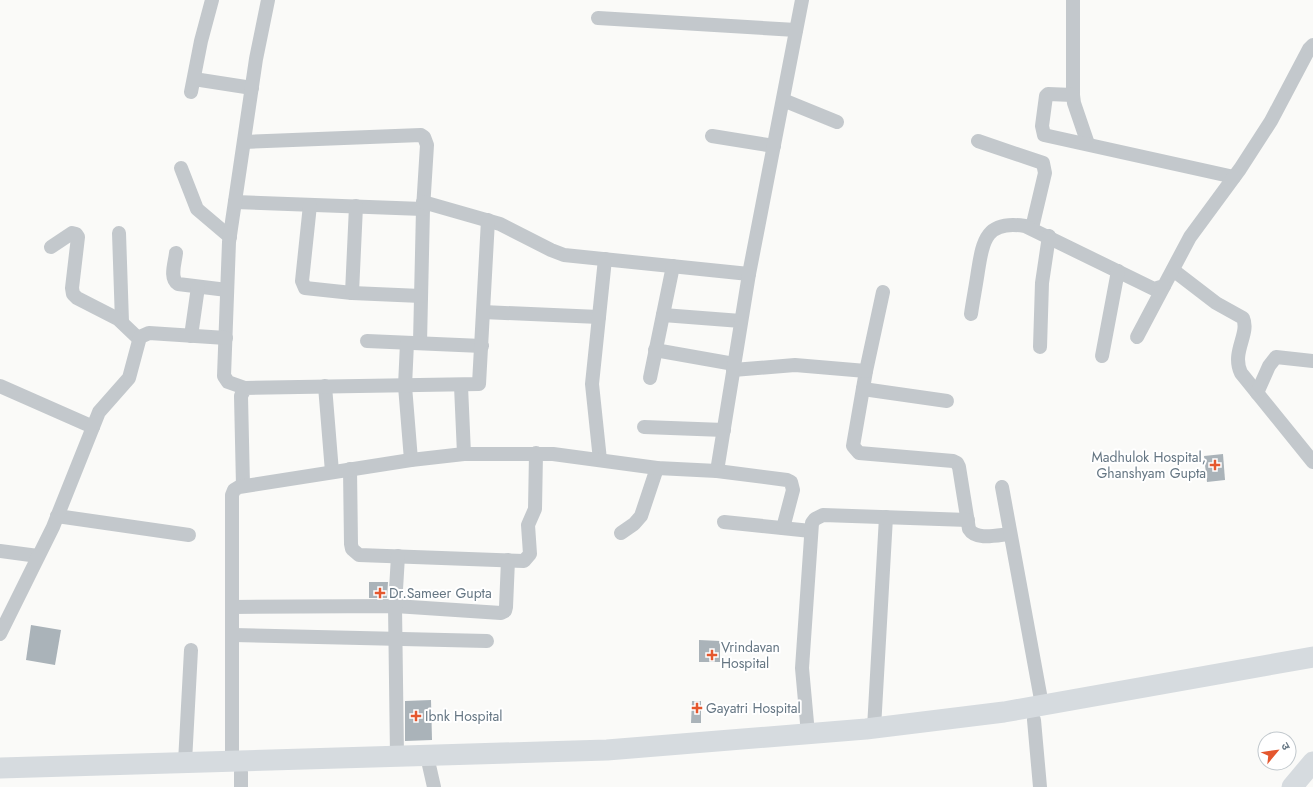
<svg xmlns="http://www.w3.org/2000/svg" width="1313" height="787" font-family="Jost,'Noto Sans Devanagari',sans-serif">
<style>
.building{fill:#aab3b9}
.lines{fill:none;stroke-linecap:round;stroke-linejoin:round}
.minor{stroke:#c3c8cc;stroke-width:14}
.highway{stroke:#d6dbdf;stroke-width:21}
.poi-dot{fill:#e4572e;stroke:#fff;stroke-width:1.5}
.labels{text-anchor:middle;stroke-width:4;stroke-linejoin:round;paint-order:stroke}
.poi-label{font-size:14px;fill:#657683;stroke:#fff;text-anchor:start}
</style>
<rect width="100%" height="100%" fill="#fafaf8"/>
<g class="building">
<path d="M1223,454l2,26 -18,2 -3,-26z"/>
<path d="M369,582h19l-1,16h-18z"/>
<path d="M31,625l30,5 -6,35 -29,-5z"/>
<path d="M699,640l21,1v21h-21z"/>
<path d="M431,700l1,40 -27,1v-40z"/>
<path d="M692,701h9v22h-10z"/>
</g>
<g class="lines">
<g class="minor">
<path d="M1073,0v95l1,8 14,41"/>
<path d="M598,18l198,12"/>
<path d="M194,79l58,9"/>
<path d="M191,92l10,-51 11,-41"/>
<path d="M1073,95l-25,-1 -2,2 -4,30 2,9 190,42"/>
<path d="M783,100l54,22"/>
<path d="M712,136l62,10"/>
<path d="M978,141l65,22 2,10 -13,55"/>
<path d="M244,142l177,-7 3,2 3,8 -4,64 -3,134"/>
<path d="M181,168l16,41 33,28"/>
<path d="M235,202l188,7"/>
<path d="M423,202l77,22 51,26 13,5 185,19"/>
<path d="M310,205l-8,76 3,7 47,5 69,3"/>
<path d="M119,233l3,89"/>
<path d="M51,247l21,-14 4,1 2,3 -6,51 1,6 4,4 41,21 21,20"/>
<path d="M176,253c-1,10 -7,25 2,31l49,6"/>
<path d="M1173,270l43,33 27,15c7,16 -12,34 -2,55l72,89"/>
<path d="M883,292l-17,79 -13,75 6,7 94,8 4,2 2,4 10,62c7,12 29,6 41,5"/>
<path d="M352,293l4,-87"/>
<path d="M483,312l116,5"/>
<path d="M971,314c2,-14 5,-29 7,-43 5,-32 9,-51 47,-45l129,63 10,-3 26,-49 50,-68 31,-48 38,-72 4,-4"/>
<path d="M663,315l78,6"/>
<path d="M191,336l7,-49"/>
<path d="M1137,337l27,-51"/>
<path d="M367,341l115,5"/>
<path d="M407,343l-2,43 6,74"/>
<path d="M1040,347l2,-64 7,-47"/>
<path d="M655,350l79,14"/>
<path d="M1102,356l16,-85"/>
<path d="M733,370l62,-5 71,6"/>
<path d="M650,378l23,-112"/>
<path d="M0,386l93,41"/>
<path d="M325,386l7,86"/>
<path d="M461,386l3,68"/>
<path d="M245,388l-17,-6 -4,-6 5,-134 27,-183 12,-59"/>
<path d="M863,389l84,12"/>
<path d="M1257,393l12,-27 7,-9 37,4"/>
<path d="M644,427l80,3"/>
<path d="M600,460l-8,-76 13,-125"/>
<path d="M350,469l1,75 1,5 7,6 165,6 6,-7 -2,-29 7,-16 1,-56"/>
<path d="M717,471l32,-197 53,-274"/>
<path d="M243,486l-2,-90 4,-8 234,-4 9,-164"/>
<path d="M1002,487l40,218"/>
<path d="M57,516l132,19"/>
<path d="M724,522l87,9"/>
<path d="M621,533l13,-9 7,-8 16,-48"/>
<path d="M0,551l38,5"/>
<path d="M233,607l162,-1 106,7 4,-2 1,-4 2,-47"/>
<path d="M0,634l53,-107 46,-115 30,-34 11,-41 9,-4 77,5"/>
<path d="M233,635l254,6"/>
<path d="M1034,720l6,67"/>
<path d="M874,728l12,-211"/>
<path d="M808,734l-6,-66 10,-145 3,-4 8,-4 145,5"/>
<path d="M397,756l-2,-150 3,-50"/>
<path d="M232,761v-266l2,-5 5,-3 172,-27 53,-6h89l104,14 60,3 70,9 4,2 2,8 -10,38"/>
<path d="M185,762l6,-112"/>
<path d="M429,765l5,22"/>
<path d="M241,772v15"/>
</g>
<g class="highway">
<path d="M0,768l607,-18 259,-21 138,-17 309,-55"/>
<path d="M1292,787l21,-25"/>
</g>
</g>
<g class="poi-dot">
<path d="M1213 459h4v4h4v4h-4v4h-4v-4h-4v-4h4z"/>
<path d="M378 587h4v4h4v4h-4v4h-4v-4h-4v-4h4z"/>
<path d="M710 649h4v4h4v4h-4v4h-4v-4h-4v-4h4z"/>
<path d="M695 702h4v4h4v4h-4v4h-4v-4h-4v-4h4z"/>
<path d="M414 710h4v4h4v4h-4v4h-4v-4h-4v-4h4z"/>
</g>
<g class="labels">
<g class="poi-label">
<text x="1206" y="462" text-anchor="end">Madhulok Hospital,<tspan x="1206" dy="16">Ghanshyam Gupta</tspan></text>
<text x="389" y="598">Dr.Sameer Gupta</text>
<text x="721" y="652">Vrindavan<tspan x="721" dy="16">Hospital</tspan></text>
<text x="706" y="713">Gayatri Hospital</text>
<text x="425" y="721">Ibnk Hospital</text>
</g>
</g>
<g transform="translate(1277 751) rotate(61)"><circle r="19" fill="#ffffff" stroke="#c1c8cd"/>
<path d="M0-3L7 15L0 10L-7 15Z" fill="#e4572e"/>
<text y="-6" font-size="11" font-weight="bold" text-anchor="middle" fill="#657683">उ</text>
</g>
</svg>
